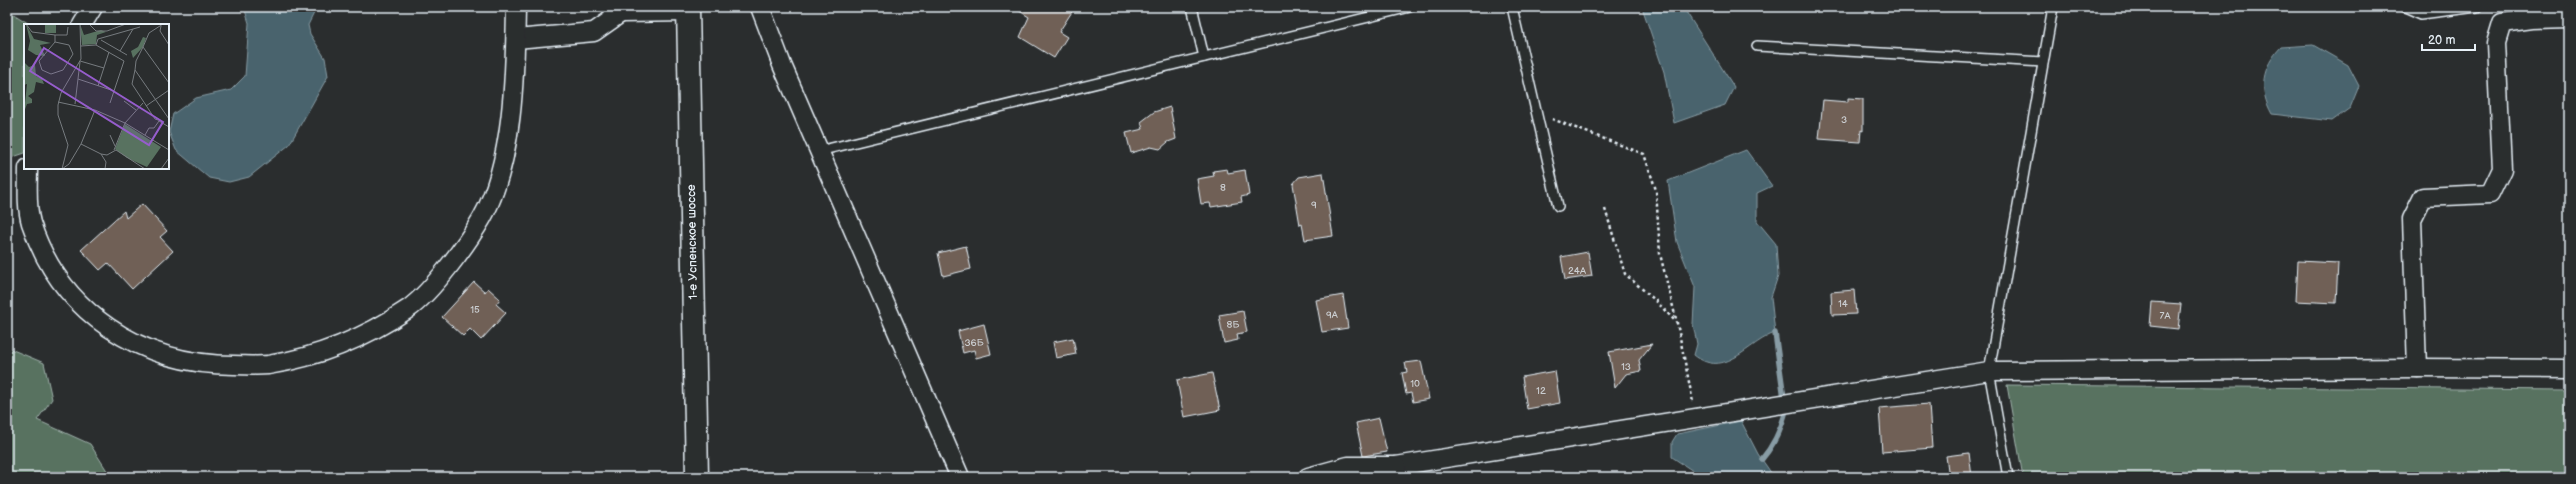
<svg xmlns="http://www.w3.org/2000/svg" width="2576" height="484" font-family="'Balsamiq Sans',sans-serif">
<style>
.green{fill:#587260;stroke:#a0b2ac}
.water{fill:#48646d;stroke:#889ca5}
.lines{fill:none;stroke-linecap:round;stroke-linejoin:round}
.stream{stroke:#889ca5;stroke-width:5.5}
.building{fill:#6f6056;stroke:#e8f1f8}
.lane-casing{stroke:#e8f1f8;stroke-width:12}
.street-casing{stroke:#e8f1f8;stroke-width:21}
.secondary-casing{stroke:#e8f1f8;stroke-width:25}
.path{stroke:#e8f1f8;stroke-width:2.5;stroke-dasharray:3 3;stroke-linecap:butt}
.lane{stroke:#2a2d2e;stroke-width:9}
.street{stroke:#2a2d2e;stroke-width:18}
.secondary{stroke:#2a2d2e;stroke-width:22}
.labels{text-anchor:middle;stroke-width:4;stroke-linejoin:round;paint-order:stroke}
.number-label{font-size:10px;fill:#cacdd0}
.street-label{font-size:12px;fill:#e8f1f8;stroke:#2a2d2e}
.inset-road{fill:none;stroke:#767b7f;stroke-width:1}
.view{fill:#965dcd;fill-opacity:0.15;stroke:#965dcd;stroke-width:2}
.inset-edge{fill:none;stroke:#e8f1f8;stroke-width:2}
</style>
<rect width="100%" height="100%" fill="#2a2d2e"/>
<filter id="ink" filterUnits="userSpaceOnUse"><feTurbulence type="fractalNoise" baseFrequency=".025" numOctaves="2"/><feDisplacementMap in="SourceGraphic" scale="8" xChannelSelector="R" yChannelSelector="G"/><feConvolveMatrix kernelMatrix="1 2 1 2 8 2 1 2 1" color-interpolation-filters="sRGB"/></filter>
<g filter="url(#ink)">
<g class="green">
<path d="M7,10l24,15h-6v128l-18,6z"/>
<path d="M8,348l36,15 8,36 -15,21 53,24 21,33h-104z"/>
<path d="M2007,385l562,5v87h-546z"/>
</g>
<g class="water">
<path d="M244,7h73l-9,18 2,9 15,24 3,18 -39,69 -40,32 -20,5 -20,-4 -33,-28 -7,-18 4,-18 23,-16 35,-8 14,-14 4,-53z"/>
<path d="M1642,7h41l51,80 -9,18 -51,18 -10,-51z"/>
<path d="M2313,45l35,20 11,21 -9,22 -18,13 -60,-7c-14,-25 -10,-47 9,-67z"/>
<path d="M1746,150l26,36 -15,7v28l19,23 2,32 -7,21 4,36c-27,9 -50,47 -81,22l3,-11 -4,-20 2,-37 -18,-45 -9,-61z"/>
<path d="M1741,421l17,33 16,23h-78l-3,-6 -21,-14v-15l5,-8z"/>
</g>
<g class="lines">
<g class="stream">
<path d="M1775,333l9,65"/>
<path d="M1762,459c12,-14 18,-27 23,-45"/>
</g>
</g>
<g class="building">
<path d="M1013,7h62l-16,25 8,5 -13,21 -34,-21 9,-20z"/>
<path d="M1848,98l15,1v32l-2,-1 -1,12 -41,-3 4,-39 25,2z"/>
<path d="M1170,107l6,32 -8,3 -8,7 -9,-2 -20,6 -5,-20 17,-4 -2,-7 13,-10z"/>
<path d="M1227,169l1,4 17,-3 4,25 -8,2 1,5 -31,5 -1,-4 -9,1 -4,-25 17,-3 -1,-5z"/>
<path d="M1323,173l10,63 -28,4 -3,-16 -2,1 -7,-41 6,-7z"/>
<path d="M142,204l25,27 -7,6 13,14 -41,38 -24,-26 -8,7 -19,-20 43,-39 2,7z"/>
<path d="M966,246l5,23 -28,7 -5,-23z"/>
<path d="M1588,252l4,24 -27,4 -4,-23z"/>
<path d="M2298,261l40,2 -2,40 -40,-2z"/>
<path d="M474,282l11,10 3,-4 12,11 -4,5 10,9 -25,27 -11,-11 -7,7 -21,-19z"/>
<path d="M1854,290l2,24 -24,1 -1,-23z"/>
<path d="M1343,295l5,33 -26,4 -6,-32z"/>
<path d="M2152,302l29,2 -3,25 -28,-3z"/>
<path d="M1243,311l4,21 -10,2 1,6 -14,3 -5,-28z"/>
<path d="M984,324l7,30 -15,4 -2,-8 -11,3 -5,-22z"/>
<path d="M1073,338l3,16 -20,4 -3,-16z"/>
<path d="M1652,344l-13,16 2,11 -15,3 -11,14 -6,-36z"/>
<path d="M1421,361l8,38 -16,3 -2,-9 -5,1 -4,-21 5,-1 -2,-9z"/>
<path d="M1555,371l5,32 -33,6 -5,-32z"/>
<path d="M1212,373l8,37 -36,7 -7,-37z"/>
<path d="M1929,404l3,44 -50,4 -3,-44z"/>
<path d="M1379,418l8,34 -24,4 -7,-33z"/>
<path d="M1969,453l3,24h-23l-3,-21z"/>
</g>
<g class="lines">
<defs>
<g id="lane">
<path d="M1192,7l12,50"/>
<path d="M1512,7l46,199"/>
<path d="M2405,7l16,7 56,-7"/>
<path d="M1757,46l286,16"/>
<path d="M819,151l591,-144"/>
<path d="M2008,477l-19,-106 64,-364"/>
</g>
<g id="street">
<path d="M611,7l10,6 67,-1"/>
<path d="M760,7l22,58 178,412"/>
<path d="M82,25l11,-18"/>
<path d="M516,39l78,-7 27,-19"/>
<path d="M28,168c0,17 -2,38 3,55 29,89 110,142 203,142 11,0 23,1 34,0 51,-8 97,-27 140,-56 24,-17 59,-65 74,-91 32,-56 33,-147 34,-211"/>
<path d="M2417,368l-5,-149 11,-22 67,-3 12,-25 -6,-126 6,-20 29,-4 38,-1"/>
<path d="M1396,466l593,-95 428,-3 152,1"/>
<path d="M1308,477l40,-11h48l2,10"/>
</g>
<path id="secondary" d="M688,7l9,470"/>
</defs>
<use href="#lane" class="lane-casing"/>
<use href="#street" class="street-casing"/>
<use href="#secondary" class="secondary-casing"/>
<g class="path">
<path d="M1552,119l92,35 12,36 4,64 17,69"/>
<path d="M1605,209l20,65 31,27 21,22 16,79"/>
</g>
<use href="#lane" class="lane"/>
<use href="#street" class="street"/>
<use href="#secondary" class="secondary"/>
</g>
</g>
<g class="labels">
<g class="number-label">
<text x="1844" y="123">3</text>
<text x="1223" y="191">8</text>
<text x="1314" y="208">9</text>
<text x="1577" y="274">24А</text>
<text x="1843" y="307">14</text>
<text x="475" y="313">15</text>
<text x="1332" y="318">9А</text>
<text x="2165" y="319">7А</text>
<text x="1233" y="328">8Б</text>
<text x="974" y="346">36Б</text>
<text x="1626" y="370">13</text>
<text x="1415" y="387">10</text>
<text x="1541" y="394">12</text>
</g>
<g class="street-label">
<text transform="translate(692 242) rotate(-91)" y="4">1-е Успенское шоссе</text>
</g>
</g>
<g transform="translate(24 24)">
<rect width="145" height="145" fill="#2a2d2e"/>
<path d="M2,0l8,15 17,4 -11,2 5,11 -9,-1 -8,-5 2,-9zM21,0h11v9h-11zM56,0l4,11 17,-5 5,2 -9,3 -1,9 -14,1zM119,13l3,1 -3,9 -10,11 -2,-7 7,-4zM0,38l5,5 6,-2 1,11 6,3 2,5 -8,-2 -2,10 -6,4 4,3v4l-5,1 -3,8 3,-28 -3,1zM101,100l36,23 -14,20 -20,-9 -12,-9z" fill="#587260"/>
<path class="inset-road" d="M2,0l6,8 23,3M65,0l7,7h11l19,-7M137,2l-1,5 9,14M77,16l26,15M31,18l14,3 4,9 -10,16 -12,4 -9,-4 -3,-9zM31,18v-7h12l1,-8M72,21l28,16 -14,42M57,22l15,-1 2,-6 42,-12M119,23l6,-14 14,-9M96,27l13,-22M56,37l24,7M111,46l1,-9 7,-14 26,36M54,55l36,12M74,62l11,-34M100,77l12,9M34,78l37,8 -14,34 -12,20 -7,5M51,80l5,-42M122,82l23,-16M71,86l30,13 44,27M137,97l-6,-2 -23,-35 3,-14 34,49M86,111l5,11M121,111l4,-7h5l5,-7 10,6M57,120l20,10 5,8 -1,7M90,126l11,-27 18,-20M77,130l6,1 9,-5 29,19M38,145l6,-24 -10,-30v-10l3,-12 20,-34 -1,-35M137,145l8,-11"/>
<path class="view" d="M20,24l119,74 -14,23 -119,-74z"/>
<rect width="145" height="145" class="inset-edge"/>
</g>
<rect width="2576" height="484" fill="none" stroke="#2a2d2e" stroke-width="24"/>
<rect x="12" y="12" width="2552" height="460" fill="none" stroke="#e8f1f8" stroke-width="1.5" filter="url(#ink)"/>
<path d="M2422 44v6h53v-6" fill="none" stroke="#e8f1f8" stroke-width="2"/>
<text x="2428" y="44" font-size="12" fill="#e8f1f8" stroke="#2a2d2e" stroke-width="3" paint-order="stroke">20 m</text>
</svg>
